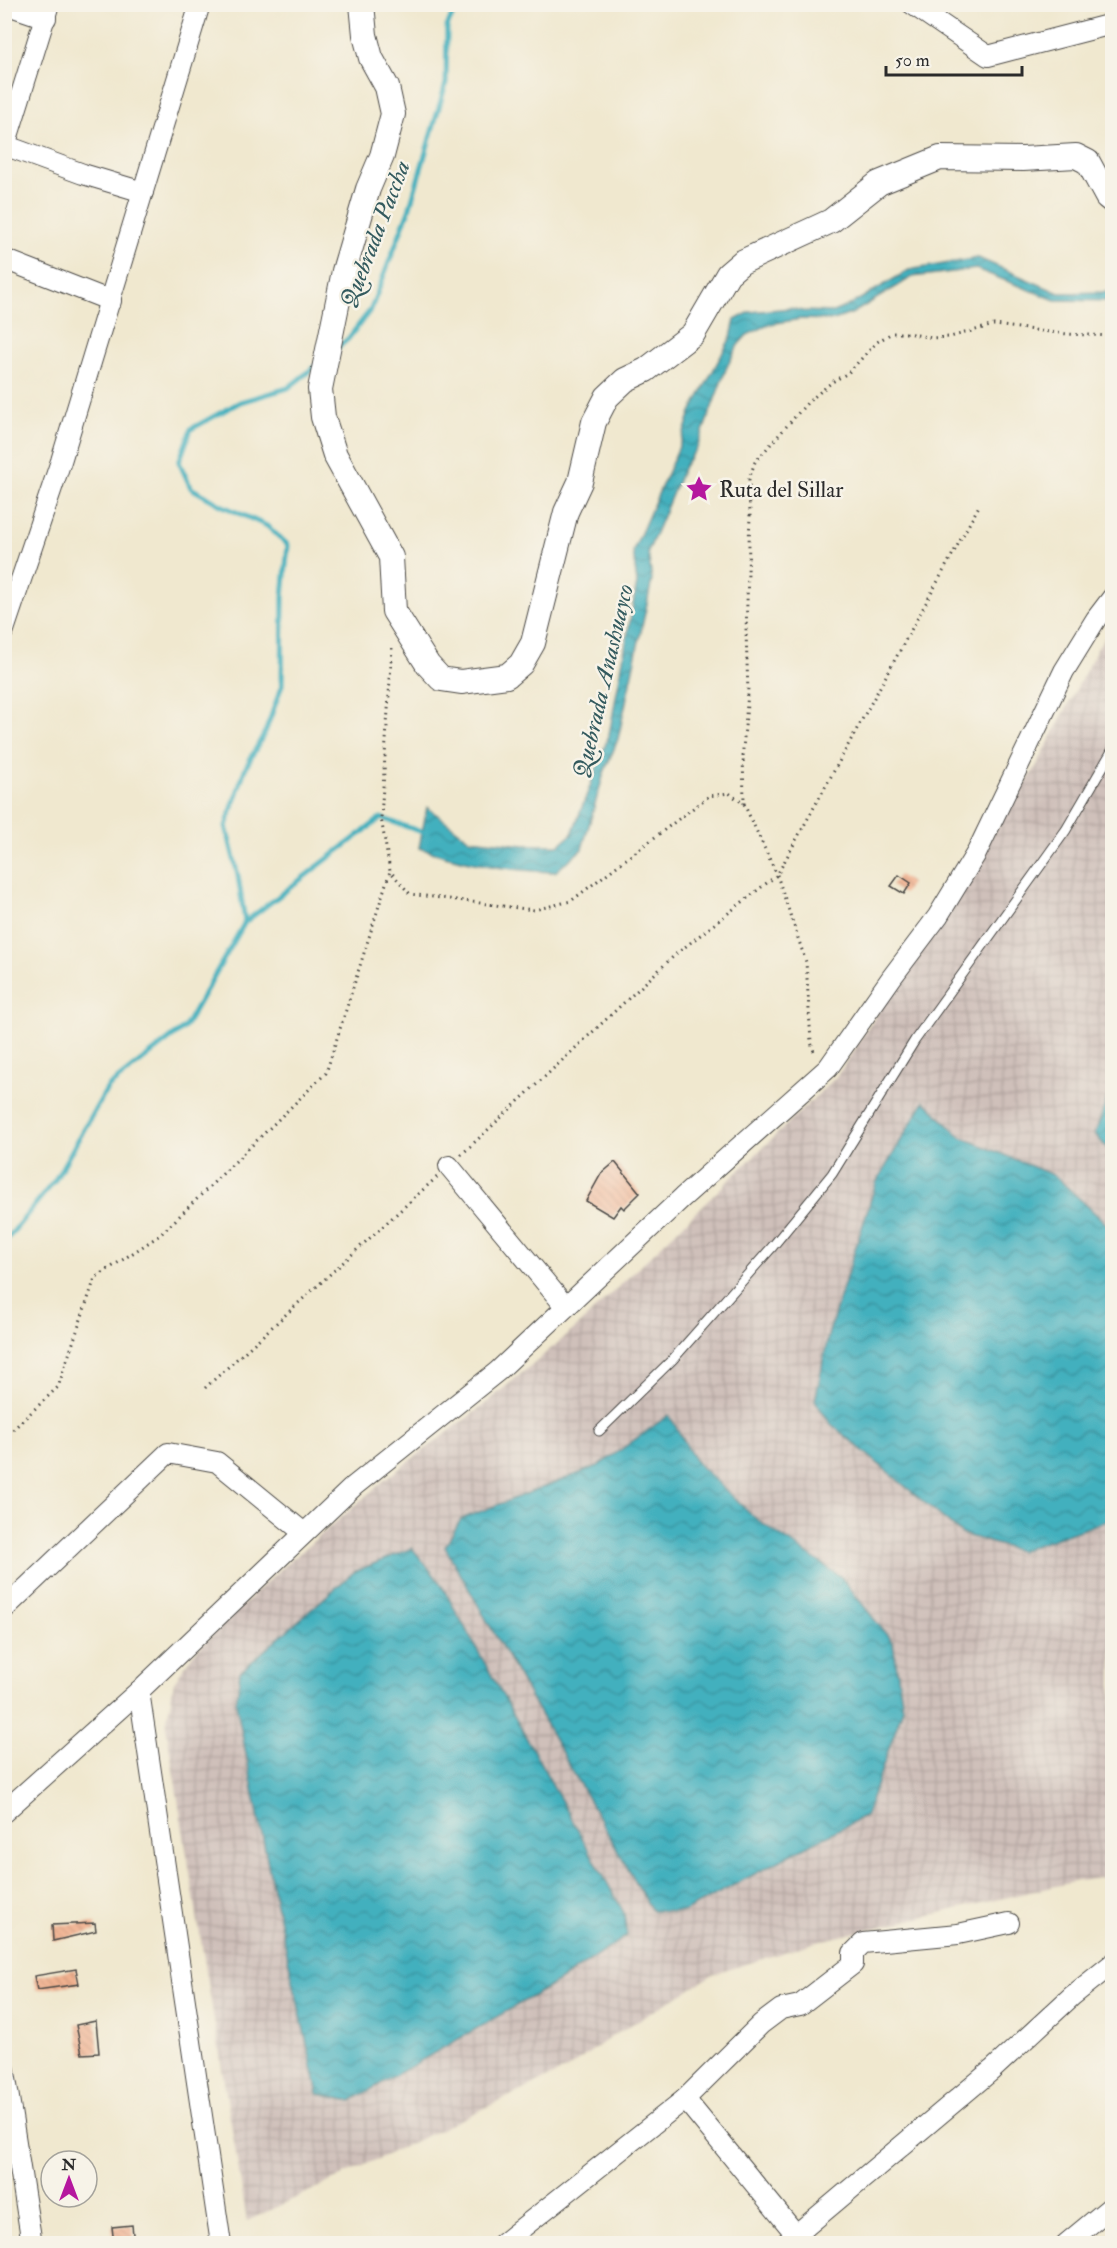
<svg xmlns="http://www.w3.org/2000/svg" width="1117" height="2248" font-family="'IM FELL Double Pica',serif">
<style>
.industrial{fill:url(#industrial-grid)}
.water{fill:url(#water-waves);stroke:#366e74;stroke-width:1.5}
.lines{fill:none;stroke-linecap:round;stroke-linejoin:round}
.stream{stroke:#42b0be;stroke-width:5}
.building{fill:url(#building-back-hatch)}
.service-casing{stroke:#494744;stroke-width:11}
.minor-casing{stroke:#494744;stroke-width:22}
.tertiary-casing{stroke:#494744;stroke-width:26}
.path{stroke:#494744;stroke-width:3;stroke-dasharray:1.5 4.5;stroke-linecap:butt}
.service{stroke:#fff;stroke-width:9}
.minor{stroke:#fff;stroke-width:20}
.tertiary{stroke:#fff;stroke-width:24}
.labels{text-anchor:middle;stroke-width:5;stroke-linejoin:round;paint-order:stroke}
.poi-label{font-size:22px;fill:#2b2b2b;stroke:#f7f3e8;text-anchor:start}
.water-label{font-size:24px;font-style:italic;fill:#335a5e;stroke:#f7f3e8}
</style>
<defs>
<pattern id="industrial-grid" width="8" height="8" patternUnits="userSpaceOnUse" patternTransform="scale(1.5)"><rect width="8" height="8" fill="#cfc0ba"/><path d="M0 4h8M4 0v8" fill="none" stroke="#b2a5a0"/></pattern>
<pattern id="water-waves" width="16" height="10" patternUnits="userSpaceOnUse" patternTransform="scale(1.5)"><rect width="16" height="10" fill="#42b0be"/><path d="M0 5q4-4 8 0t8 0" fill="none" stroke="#378f9b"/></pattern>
<pattern id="building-back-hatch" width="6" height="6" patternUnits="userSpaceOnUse" patternTransform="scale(1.5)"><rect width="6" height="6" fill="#f1b18f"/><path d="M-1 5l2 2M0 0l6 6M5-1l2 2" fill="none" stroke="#cf987c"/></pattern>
</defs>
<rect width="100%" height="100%" fill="#f7f3e8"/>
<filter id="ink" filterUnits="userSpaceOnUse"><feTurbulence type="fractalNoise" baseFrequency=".0167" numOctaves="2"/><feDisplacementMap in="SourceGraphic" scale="12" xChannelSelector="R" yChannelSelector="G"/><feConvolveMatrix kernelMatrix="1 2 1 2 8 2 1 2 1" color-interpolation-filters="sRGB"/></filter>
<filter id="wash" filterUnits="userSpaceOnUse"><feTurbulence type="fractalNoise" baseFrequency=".008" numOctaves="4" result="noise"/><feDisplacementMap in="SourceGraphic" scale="24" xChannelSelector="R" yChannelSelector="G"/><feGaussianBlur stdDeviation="1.35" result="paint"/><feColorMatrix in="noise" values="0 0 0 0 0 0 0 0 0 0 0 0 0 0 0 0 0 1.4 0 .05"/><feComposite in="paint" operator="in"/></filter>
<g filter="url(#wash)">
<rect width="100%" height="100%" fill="#f0e8cf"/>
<path class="industrial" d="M1112,627v1249l-39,6 -254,59 -107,34 -104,64 -41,30 -320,152 -81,-495 8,-44 19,-28 80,-78 114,-98 97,-73 94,-79 259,-250 199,-309 62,-120z"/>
<g class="water">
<path d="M978,258l81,35 53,-1v9l-57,-1 -79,-31 -64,8 -59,36 -19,7 -33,-1 -31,5 -23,11 -9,10 -12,24 -29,79 -13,18 -36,86 4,28 -34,159 -14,34 -22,76 -27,23c-46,-1 -92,-9 -136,-24l8,-41 42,32 55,6h35l13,-11 37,-99 28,-152 -4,-32 48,-109 10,-30 40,-75 4,-17 15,-8 40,-4 12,3 31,1 17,-7 59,-35z"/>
<path d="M1112,1085v69l-17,-20z"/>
<path d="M924,1101l37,36 94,39 57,53v290l-93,32 -57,-17 -131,-110 -16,-23 14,-69 47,-149z"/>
<path d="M669,1415l27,47 59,56 86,59 52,66 10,65 -37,107 -183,97 -31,-1 -207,-364 16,-28 137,-53z"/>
<path d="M412,1548l27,33 185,332 3,23 -68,45 -208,120 -33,-7 -42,-190 -40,-200 4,-32 114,-100z"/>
</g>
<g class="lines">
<g class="stream">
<path d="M336,349l12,-10 23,-30 38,-99 37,-127 1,-57 11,-22"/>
<path d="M245,922l-7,-46 -12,-50 19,-57 21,-39 16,-45 1,-88 5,-52 -21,-19 -46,-21 -30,-17 -12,-26 12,-33 49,-27 48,-14 29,-23"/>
<path d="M4,1243l51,-63 53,-93 77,-60 60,-105 136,-104 47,16"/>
</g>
</g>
<g id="blocks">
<g class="building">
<path d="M899,875l12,8 -7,11 -13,-8z"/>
<path d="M615,1162l25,31 -16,16 -3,-3 -8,11 -27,-16 15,-27z"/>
<path d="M95,1923l1,8 -43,10 -1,-16z"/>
<path d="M76,1969l3,15 -42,6 -3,-14z"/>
<path d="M96,2021l3,32 -17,1 -6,-29z"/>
<path d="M132,2225l2,19h-20l-2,-17z"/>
</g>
</g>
</g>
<g filter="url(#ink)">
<use href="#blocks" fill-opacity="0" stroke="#494744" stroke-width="1.5"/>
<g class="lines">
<defs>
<path id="service" d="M599,1431l74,-72 100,-113 59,-72 83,-134 151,-210 46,-79"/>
<g id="minor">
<path d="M5,4l41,14"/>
<path d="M912,4l76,52 124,-32"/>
<path d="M4,145l79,29 60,18"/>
<path d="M4,149l45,-145"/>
<path d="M4,259l107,42"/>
<path d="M4,630l57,-169 139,-457"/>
<path d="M449,1166l116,140"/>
<path d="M4,1609l164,-156 49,9 87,71"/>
<path d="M139,1691l82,553"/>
<path d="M4,1812l135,-121 215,-205 144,-115 185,-174 145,-129 64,-91 46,-61 39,-64 87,-181 32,-52 16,-21"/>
<path d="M4,2066l28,178"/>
<path d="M685,2099l118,144"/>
<path d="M502,2244l183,-145 76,-75 20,-15 19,-4 53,-41v-11l10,-10 95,-9 51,-11"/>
<path d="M785,2244l207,-174 80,-74 40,-32"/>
<path d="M1066,2244l46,-38"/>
</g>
<path id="tertiary" d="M362,4l3,31 6,23 16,29 6,27 -11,42 -14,33 -24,82 -24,118 3,28 12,38 56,102 3,54 34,54 13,14 20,3 46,-6 14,-12 12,-21 33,-131 14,-30 14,-60 13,-25 18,-17 21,-10 47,-36 35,-60 14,-12 89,-41 48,-38 61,-25 83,1 53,-3 12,6 19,35 5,4"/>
</defs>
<use href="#service" class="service-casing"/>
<use href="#minor" class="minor-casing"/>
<use href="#tertiary" class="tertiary-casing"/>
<g class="path">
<path d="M392,648l-11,170 9,53 20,23 124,16 37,-9 138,-105 20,-3 15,11 33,71 29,87 5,80 4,13"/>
<path d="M744,804l-1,-55 5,-56 -2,-62 4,-116 -1,-36 6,-17 53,-60 24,-20 16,-9 29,-31 15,-9h15l25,5 18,-1 44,-12 73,9 45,2"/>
<path d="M461,1155l215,-201 101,-79 202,-369"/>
<path d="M205,1388l232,-211"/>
<path d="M4,1438l54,-51 37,-109 65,-43 166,-162 64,-202"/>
</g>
<use href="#service" class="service"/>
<use href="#minor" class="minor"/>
<use href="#tertiary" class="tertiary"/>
</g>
</g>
<defs>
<symbol id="sight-bare" viewBox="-9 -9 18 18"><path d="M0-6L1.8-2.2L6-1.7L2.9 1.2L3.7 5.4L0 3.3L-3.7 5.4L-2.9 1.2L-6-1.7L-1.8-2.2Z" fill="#b5179e" stroke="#f7f3e8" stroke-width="2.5" paint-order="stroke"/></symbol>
</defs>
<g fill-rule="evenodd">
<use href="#sight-bare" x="680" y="470" width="38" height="38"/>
</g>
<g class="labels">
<g class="poi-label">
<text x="719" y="497">Ruta del Sillar</text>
</g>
<g class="water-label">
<text transform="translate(375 234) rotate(-69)" y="8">Quebrada Paccha</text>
<text transform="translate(603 681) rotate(-77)" y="8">Quebrada Anashuayco</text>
</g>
</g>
<rect width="1117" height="2248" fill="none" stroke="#f7f3e8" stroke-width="24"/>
<g transform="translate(69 2179)"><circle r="28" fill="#f7f3e8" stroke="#a5a39c" stroke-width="1.5"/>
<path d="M0-4.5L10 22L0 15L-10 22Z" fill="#b5179e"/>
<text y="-9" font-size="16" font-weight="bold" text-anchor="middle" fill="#2b2b2b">N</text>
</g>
<path d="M886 66v9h136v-9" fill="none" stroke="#2b2b2b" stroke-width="3"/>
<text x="895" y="66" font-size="18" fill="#2b2b2b" stroke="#f7f3e8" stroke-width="4.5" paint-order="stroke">50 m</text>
</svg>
